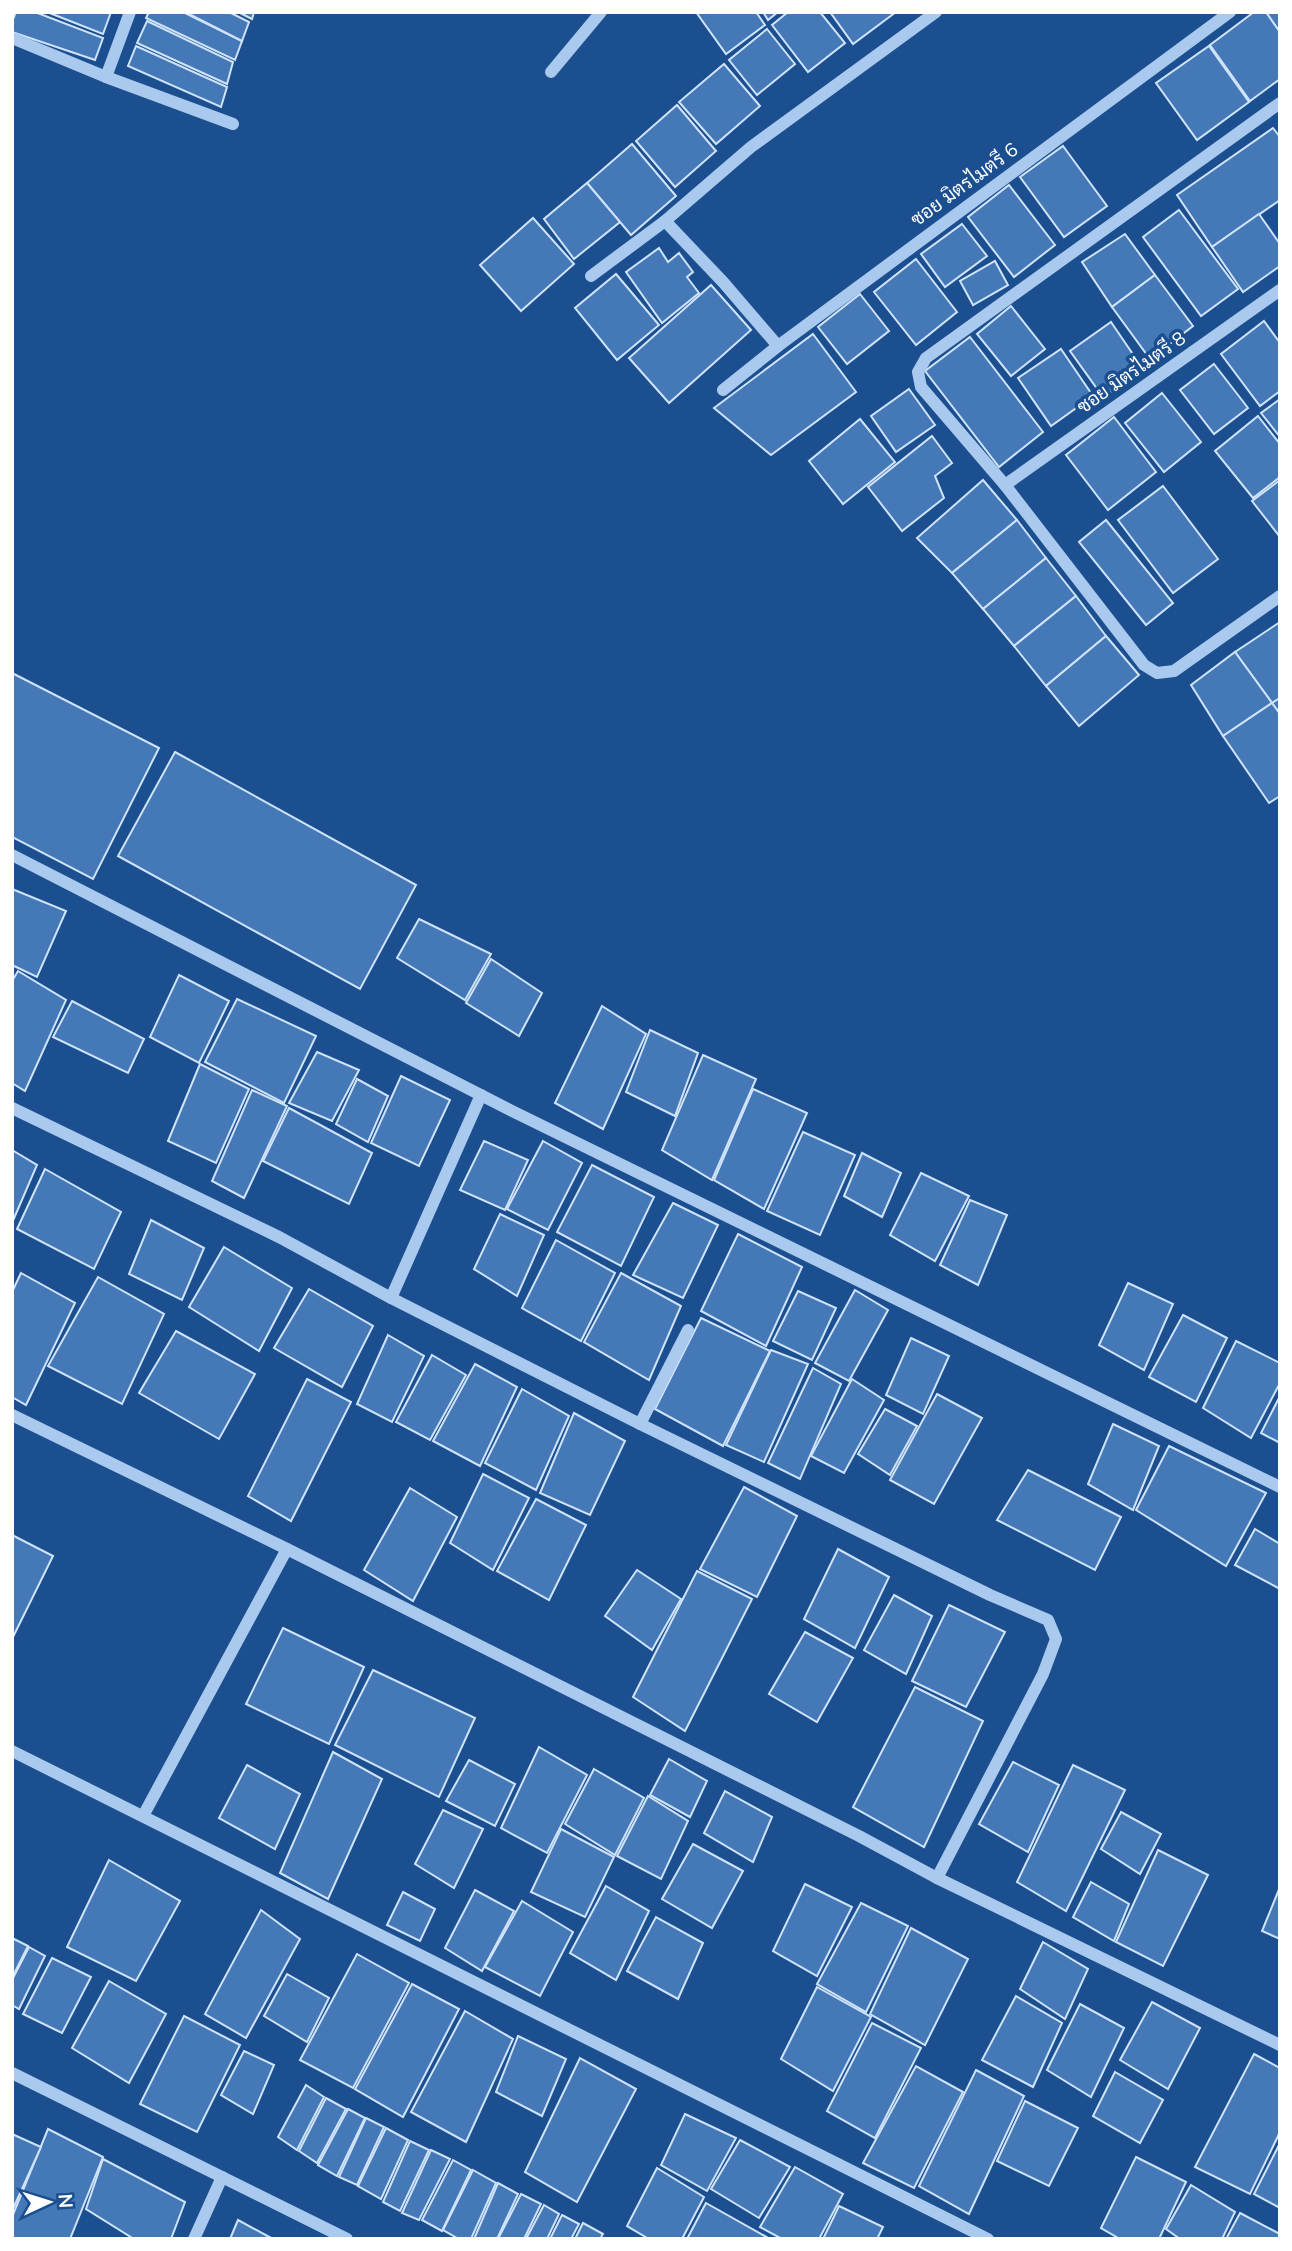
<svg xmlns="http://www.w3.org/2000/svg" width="1292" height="2251" font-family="Mulish,Sarabun,sans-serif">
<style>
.building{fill:#4478b7;stroke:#cfe3fa;stroke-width:2}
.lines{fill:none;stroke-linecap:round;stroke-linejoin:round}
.minor{stroke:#a9c9ee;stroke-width:12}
.labels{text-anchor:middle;stroke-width:7;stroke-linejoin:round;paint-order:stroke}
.street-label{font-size:19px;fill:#fff;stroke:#1b4f8f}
</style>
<rect width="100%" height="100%" fill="#1b4f8f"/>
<g class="building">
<path d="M16,12h19l68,26 -8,22 -83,-28v-10z"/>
<path d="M47,12h64l-8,22z"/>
<path d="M149,12h34l59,29 -7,19 -89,-42z"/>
<path d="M185,12h44l20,10 -7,19z"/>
<path d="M238,12h16l-2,7z"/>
<path d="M696,12h60l9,13 -39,29z"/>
<path d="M763,12h15l-10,8z"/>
<path d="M788,12h32l25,31 -37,29 -36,-47z"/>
<path d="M830,12h66l-43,32z"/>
<path d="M1254,12h12l14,20v47l-30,22 -40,-56z"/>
<path d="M1266,12h14v20z"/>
<path d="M147,21l86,41 -6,22 -90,-41z"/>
<path d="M767,29l28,35 -38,31 -28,-35z"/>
<path d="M136,46l91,41 -6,20 -93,-41z"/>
<path d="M1209,46l40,56 -52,38 -41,-57z"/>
<path d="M724,64l36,42 -44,38 -37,-42z"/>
<path d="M677,105l39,46 -41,36 -39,-46z"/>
<path d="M1273,128l7,9v63l-68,47 -35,-52z"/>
<path d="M632,144l44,52 -45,39 -44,-52z"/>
<path d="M1063,146l44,60 -43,31 -44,-60z"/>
<path d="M587,183l33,39 -46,37 -30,-40z"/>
<path d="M1009,185l46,60 -41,32 -46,-60z"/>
<path d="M1179,210l59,79 -37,27 -58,-79z"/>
<path d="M1259,214l21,30v22l-37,26 -31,-45z"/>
<path d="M533,218l41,46 -53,47 -41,-46z"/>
<path d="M962,224l25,32 -42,31 -24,-33z"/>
<path d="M1125,234l30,41 -43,32 -30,-45z"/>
<path d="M659,248l9,14 11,-9 14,19 -6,5 12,16 -37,30 -36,-51z"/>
<path d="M916,259l41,53 -41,33 -42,-53z"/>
<path d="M995,261l13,24 -35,20 -13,-24z"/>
<path d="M616,274l43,51 -42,35 -42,-52z"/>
<path d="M1155,275l38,51 -43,33 -38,-52z"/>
<path d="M711,285l40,45 -82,73 -40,-45z"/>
<path d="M860,294l29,37 -42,33 -29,-37z"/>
<path d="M1011,306l34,43 -34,27 -34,-42z"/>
<path d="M1264,321l16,22v48l-20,15 -39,-52z"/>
<path d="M1111,322l32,47 -40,28 -33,-46z"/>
<path d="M813,334l43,58 -85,63 -57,-47z"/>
<path d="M970,337l73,95 -44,35 -74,-96z"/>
<path d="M1061,349l32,47 -42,30 -33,-48z"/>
<path d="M1214,364l34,44 -34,26 -34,-44z"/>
<path d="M909,389l26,36 -39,27 -25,-36z"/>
<path d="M1162,393l39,49 -37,30 -39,-49z"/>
<path d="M1280,399v38l-19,-24z"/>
<path d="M1258,416l22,28v33l-27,21 -38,-47z"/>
<path d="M1114,417l42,55 -48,38 -42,-55z"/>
<path d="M860,419l35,43 -52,42 -34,-43z"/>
<path d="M932,436l20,27 -17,13 9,22 -42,33 -34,-44z"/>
<path d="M983,480l34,40 -65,53 -35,-35z"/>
<path d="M1280,480v57l-28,-36z"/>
<path d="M1163,486l55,73 -45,34 -55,-73z"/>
<path d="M1017,520l29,38 -63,51 -31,-36z"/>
<path d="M1106,520l67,83 -27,22 -67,-83z"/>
<path d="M1046,558l30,38 -62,50 -31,-37z"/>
<path d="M1076,596l30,40 -60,50 -32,-40z"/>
<path d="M1280,622v76l-8,5 -37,-51z"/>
<path d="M1106,636l33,39 -60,51 -33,-40z"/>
<path d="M1235,652l37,51 -49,33 -32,-51z"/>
<path d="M12,673l147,75 -66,131 -81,-42z"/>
<path d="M1280,698v16l-8,-11z"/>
<path d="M1272,703l8,11v82l-11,7 -46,-67z"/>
<path d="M175,752l241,133 -56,104 -242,-133z"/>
<path d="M12,889l54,22 -29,66 -25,-12z"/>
<path d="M419,919l72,35 -26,46 -68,-42z"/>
<path d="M491,959l51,34 -23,43 -53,-33z"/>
<path d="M18,971l48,29 -41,91 -13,-8v-102z"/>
<path d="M179,975l50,26 -30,62 -49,-26z"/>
<path d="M237,999l79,37 -32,67 -79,-41z"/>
<path d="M72,1001l72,38 -16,34 -75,-36z"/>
<path d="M602,1006l44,28 -43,95 -48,-26z"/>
<path d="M650,1030l48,23 -23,63 -49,-24z"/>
<path d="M317,1052l42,18 -27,51 -43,-18z"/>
<path d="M703,1055l53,24 -44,101 -50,-30z"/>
<path d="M200,1064l49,25 -33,74 -48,-22z"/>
<path d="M401,1076l49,24 -31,66 -48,-23z"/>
<path d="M357,1079l31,17 -20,46 -32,-18z"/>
<path d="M753,1089l54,24 -43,96 -50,-29z"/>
<path d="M252,1090l35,16 -43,92 -32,-17z"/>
<path d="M289,1108l83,45 -23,51 -86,-43z"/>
<path d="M803,1132l52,23 -35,80 -53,-24z"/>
<path d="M484,1141l44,19 -23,50 -45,-20z"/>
<path d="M543,1141l39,22 -34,67 -41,-21z"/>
<path d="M12,1150l25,15 -25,58z"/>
<path d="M862,1153l39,20 -19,44 -38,-21z"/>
<path d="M592,1165l62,32 -33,69 -64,-34z"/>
<path d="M45,1169l76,43 -27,57 -77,-40z"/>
<path d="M921,1173l48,23 -34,65 -45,-26z"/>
<path d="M970,1200l37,15 -29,70 -38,-20z"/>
<path d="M673,1203l45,22 -35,73 -50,-23z"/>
<path d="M500,1214l44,21 -27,61 -43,-27z"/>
<path d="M151,1220l53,28 -22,52 -53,-26z"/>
<path d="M738,1234l64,33 -36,79 -65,-35z"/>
<path d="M556,1240l59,33 -34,68 -59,-33z"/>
<path d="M224,1247l68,41 -33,63 -70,-44z"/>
<path d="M21,1273l54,30 -49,102 -14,-8v-105z"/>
<path d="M621,1273l60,33 -32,74 -65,-38z"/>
<path d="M98,1277l66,37 -42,90 -74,-38z"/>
<path d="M1128,1283l45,21 -29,66 -45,-25z"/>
<path d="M309,1289l64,37 -31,61 -68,-39z"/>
<path d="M855,1290l33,20 -39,71 -34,-18z"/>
<path d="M798,1291l38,17 -24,52 -39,-19z"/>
<path d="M1183,1315l44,23 -31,64 -47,-25z"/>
<path d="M701,1318l69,33 -47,95 -68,-37z"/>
<path d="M176,1331l79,43 -36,65 -80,-46z"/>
<path d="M388,1335l36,21 -32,66 -35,-18z"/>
<path d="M911,1338l38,18 -26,58 -37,-19z"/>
<path d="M1236,1341l44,22v20l-29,55 -48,-30z"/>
<path d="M771,1350l37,14 -44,98 -38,-17z"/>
<path d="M432,1355l34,20 -36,65 -34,-18z"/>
<path d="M475,1364l42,23 -37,79 -47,-25z"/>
<path d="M813,1368l28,16 -41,95 -32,-16z"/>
<path d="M307,1379l44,23 -60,119 -43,-25z"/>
<path d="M852,1379l32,21 -40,73 -33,-17z"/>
<path d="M522,1389l47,27 -33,74 -51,-27z"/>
<path d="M937,1394l45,24 -48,86 -44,-24z"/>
<path d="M1280,1396v47l-19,-10z"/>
<path d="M885,1409l32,17 -27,49 -32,-21z"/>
<path d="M574,1413l51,28 -35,74 -50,-22z"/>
<path d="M1113,1424l46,22 -26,64 -45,-26z"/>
<path d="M1169,1446l97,47 -40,73 -90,-56z"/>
<path d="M1028,1470l93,47 -26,53 -98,-50z"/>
<path d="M483,1474l46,24 -36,72 -43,-27z"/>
<path d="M744,1487l53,29 -40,81 -57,-28z"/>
<path d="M410,1488l47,29 -44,84 -49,-31z"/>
<path d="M536,1499l50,26 -37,75 -52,-29z"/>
<path d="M1255,1529l25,15v45l-45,-24z"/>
<path d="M12,1535l41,21 -41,83z"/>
<path d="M838,1549l51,28 -34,71 -51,-29z"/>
<path d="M637,1570l44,29 -29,51 -47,-34z"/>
<path d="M697,1571l55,28 -67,132 -52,-34z"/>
<path d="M894,1595l38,21 -26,58 -42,-24z"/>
<path d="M949,1605l56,27 -39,75 -54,-26z"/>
<path d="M283,1628l81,39 -35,77 -83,-40z"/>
<path d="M805,1632l48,26 -36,64 -48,-28z"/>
<path d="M373,1670l102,48 -36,79 -104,-52z"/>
<path d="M915,1687l68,34 -59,126 -71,-40z"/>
<path d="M539,1747l48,28 -40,78 -46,-25z"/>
<path d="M333,1752l49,27 -54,120 -48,-26z"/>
<path d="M669,1759l38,22 -17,36 -40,-22z"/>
<path d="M469,1760l46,24 -20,42 -49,-25z"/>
<path d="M1013,1762l46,23 -31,67 -49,-28z"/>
<path d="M247,1765l53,29 -25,55 -56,-31z"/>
<path d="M1073,1765l52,25 -59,121 -49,-29z"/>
<path d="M594,1769l50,29 -29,57 -50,-31z"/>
<path d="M725,1791l47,26 -19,45 -49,-29z"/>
<path d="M648,1796l40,25 -27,58 -44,-23z"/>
<path d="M443,1810l40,19 -29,59 -39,-24z"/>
<path d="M1121,1812l40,22 -21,40 -39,-25z"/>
<path d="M561,1829l53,28 -29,60 -54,-25z"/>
<path d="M693,1844l50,27 -31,57 -50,-29z"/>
<path d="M1158,1850l50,25 -45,91 -47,-24z"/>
<path d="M109,1860l71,41 -44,80 -69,-34z"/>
<path d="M1091,1882l38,22 -15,37 -41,-24z"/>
<path d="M805,1884l47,23 -35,69 -44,-25z"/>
<path d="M606,1886l43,25 -33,69 -46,-27z"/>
<path d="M1280,1887v52l-18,-8z"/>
<path d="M475,1890l39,21 -32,60 -37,-23z"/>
<path d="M403,1892l32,17 -15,32 -33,-16z"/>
<path d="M522,1901l51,31 -33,64 -55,-29z"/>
<path d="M861,1903l47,23 -42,86 -49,-28z"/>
<path d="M261,1910l39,29 -54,99 -41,-24z"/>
<path d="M656,1917l47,26 -25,56 -51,-28z"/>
<path d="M911,1928l57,31 -43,86 -55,-31z"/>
<path d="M12,1938l16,8 -16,32z"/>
<path d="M1043,1942l45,27 -23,50 -45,-30z"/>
<path d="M29,1947l16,9 -26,53 -7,-4v-25z"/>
<path d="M357,1954l52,29 -56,105 -53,-28z"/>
<path d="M52,1958l39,19 -29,56 -39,-19z"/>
<path d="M287,1974l42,24 -22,44 -43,-26z"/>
<path d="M109,1981l57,33 -37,69 -57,-35z"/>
<path d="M412,1984l47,25 -56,108 -48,-28z"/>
<path d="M817,1987l54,30 -38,74 -52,-32z"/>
<path d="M1016,1996l46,27 -29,64 -51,-27z"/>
<path d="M1152,2002l48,26 -32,61 -48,-29z"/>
<path d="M1080,2004l44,24 -33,69 -44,-27z"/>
<path d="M465,2011l48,28 -47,103 -55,-30z"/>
<path d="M184,2016l56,29 -43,87 -57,-28z"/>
<path d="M872,2023l49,25 -46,90 -48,-27z"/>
<path d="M518,2036l48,23 -24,57 -46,-24z"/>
<path d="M244,2051l30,14 -21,49 -32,-19z"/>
<path d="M1254,2054l26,14v64l-30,62 -55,-27z"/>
<path d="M580,2058l56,31 -59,113 -52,-30z"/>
<path d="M916,2066l47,26 -49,96 -51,-25z"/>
<path d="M976,2070l48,26 -55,118 -50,-28z"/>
<path d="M1115,2072l48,28 -23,43 -47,-27z"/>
<path d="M306,2085l18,12 -27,53 -19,-13z"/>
<path d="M326,2098l20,11 -29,54 -18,-12z"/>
<path d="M1025,2101l53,27 -29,58 -52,-25z"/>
<path d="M348,2109l17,9 -28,58 -19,-11z"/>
<path d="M685,2114l51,24 -29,53 -46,-26z"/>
<path d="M366,2118l18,9 -27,58 -18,-8z"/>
<path d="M386,2128l22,12 -27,59 -23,-13z"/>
<path d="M48,2129l55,28 -33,82h-58v-22z"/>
<path d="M12,2134l29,13 -29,64z"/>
<path d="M740,2140l50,27 -31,51 -48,-29z"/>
<path d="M410,2141l19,9 -29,61 -17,-9z"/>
<path d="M1280,2143v65l-26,-14z"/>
<path d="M431,2150l19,9 -31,61 -17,-7z"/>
<path d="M1136,2157l50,25 -27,57h-39l-19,-11z"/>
<path d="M103,2159l82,43 -14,37h-37l-48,-30z"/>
<path d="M453,2160l18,10 -29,61 -20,-11z"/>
<path d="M795,2167l48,27 -24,45h-37l-22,-12z"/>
<path d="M657,2168l47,29 -22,42h-33l-22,-13z"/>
<path d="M473,2170l23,13 -25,56h-12l-16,-9z"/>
<path d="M498,2183l20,11 -21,45h-23z"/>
<path d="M1191,2185l44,27 -13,27h-42l-14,-10z"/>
<path d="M521,2194l20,10 -17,35h-26z"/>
<path d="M706,2203l64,36h-83z"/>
<path d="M544,2205l15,9 -12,25h-21z"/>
<path d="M839,2206l44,21 -6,12h-54z"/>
<path d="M1240,2213l40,21v5h-54z"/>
<path d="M562,2215l17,9 -8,15h-21z"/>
<path d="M238,2220l35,19h-43z"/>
<path d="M583,2223l20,11 -3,5h-25z"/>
</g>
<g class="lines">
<g class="minor">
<path d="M12,38l94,39 127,47"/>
<path d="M551,72l50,-60"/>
<path d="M106,77l24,-65"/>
<path d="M1280,103l-354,255 -8,14 3,15 84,98 139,180 13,8 17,-2 106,-75"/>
<path d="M665,221l58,61 55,64"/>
<path d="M591,276l74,-55 86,-74 185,-135"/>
<path d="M723,390l55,-44 452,-334"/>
<path d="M1005,485l275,-195"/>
<path d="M12,855l500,256 768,376"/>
<path d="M12,1108l267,129 112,61 249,126 350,171 58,25 8,19 -13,35 -106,204"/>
<path d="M391,1298l90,-203"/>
<path d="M12,1415l275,134 572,287 78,42 343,167"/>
<path d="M640,1424l48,-94"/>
<path d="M12,1751l976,488"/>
<path d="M143,1816l144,-267"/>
<path d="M12,2073l335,166"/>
<path d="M194,2239l28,-62"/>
</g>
</g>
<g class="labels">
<g class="street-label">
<text transform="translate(964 184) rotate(-36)" y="7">ซอย มิตรไมตรี 6</text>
<text transform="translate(1131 372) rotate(-35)" y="7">ซอย มิตรไมตรี 8</text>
</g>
</g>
<rect width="1292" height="2251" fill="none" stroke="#ffffff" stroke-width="28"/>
<g transform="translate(49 2202) rotate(86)" stroke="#1b4f8f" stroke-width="5" paint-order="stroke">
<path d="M0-5L12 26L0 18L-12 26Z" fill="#ffffff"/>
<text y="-10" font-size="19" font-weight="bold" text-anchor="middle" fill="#ffffff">N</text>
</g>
</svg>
